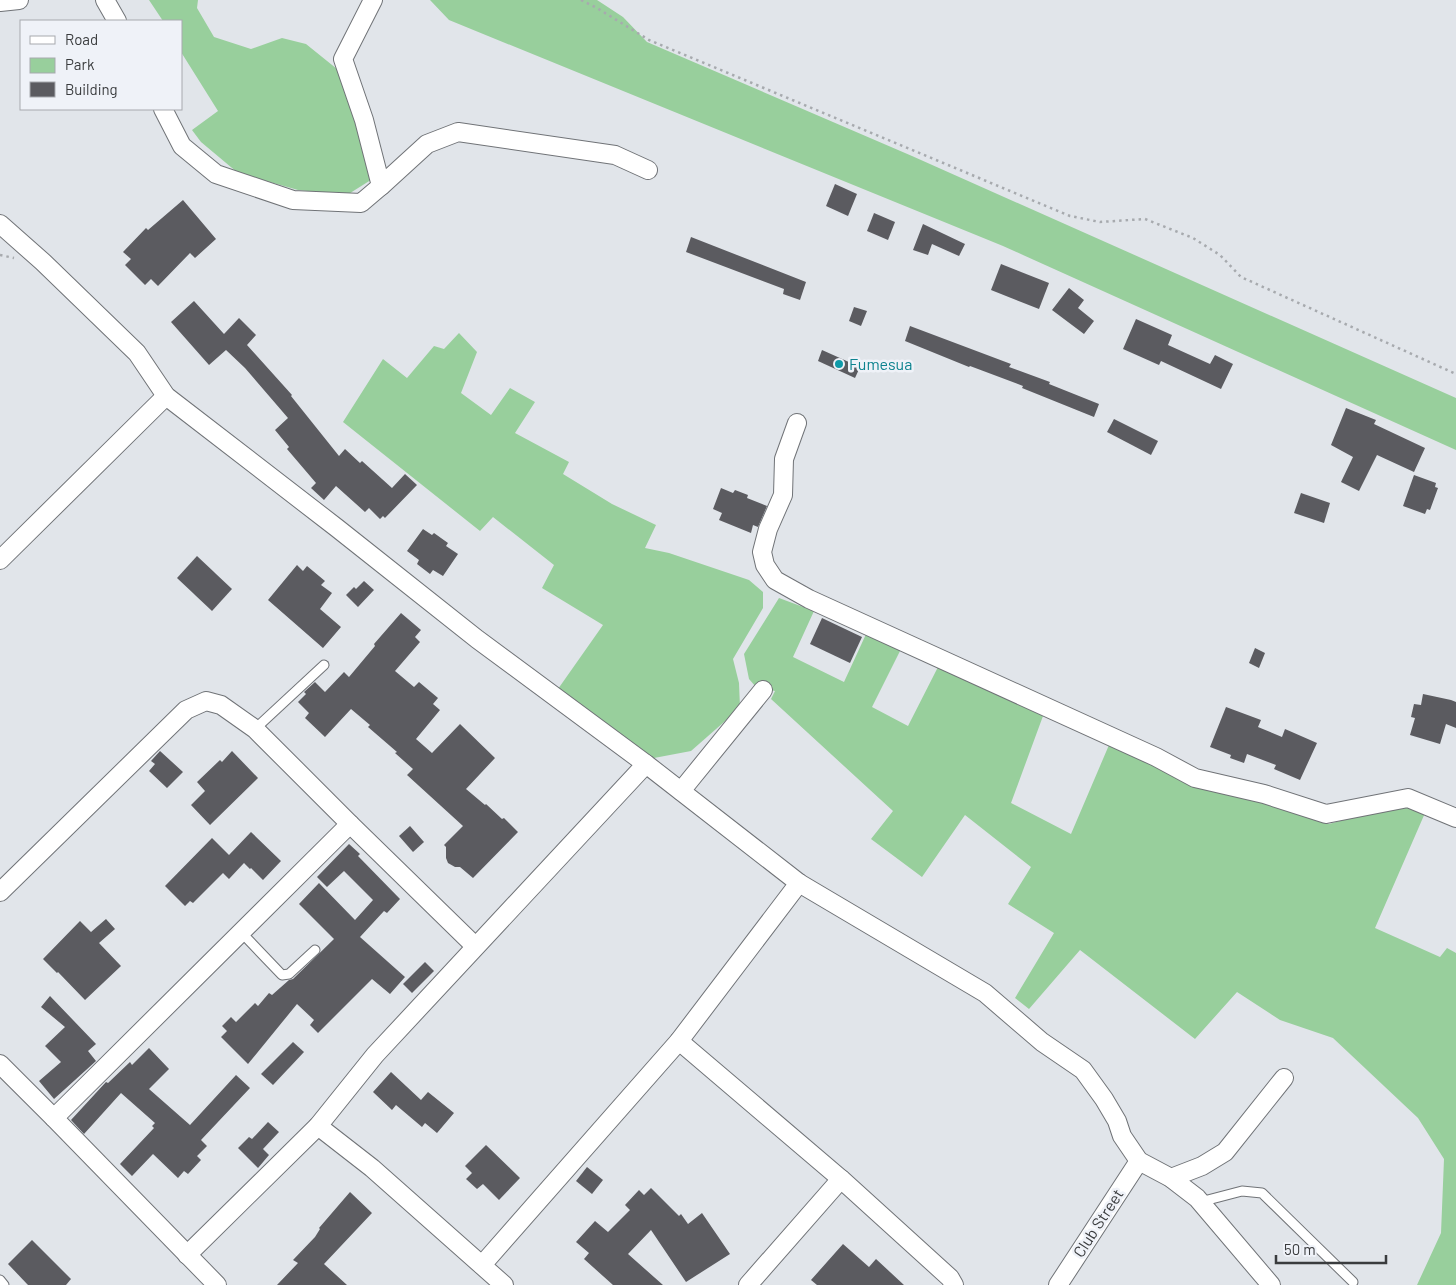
<svg xmlns="http://www.w3.org/2000/svg" width="1456" height="1285" font-family="Barlow,sans-serif">
<style>
.green{fill:#98cf9c}
.building{fill:#5b5b60}
.lines{fill:none;stroke-linecap:round;stroke-linejoin:round}
.service-casing{stroke:#707377;stroke-width:11}
.minor-casing{stroke:#707377;stroke-width:20}
.path{stroke:#a7aaae;stroke-width:2.5;stroke-dasharray:2.5 4;stroke-linecap:butt}
.service{stroke:#fff;stroke-width:9}
.minor{stroke:#fff;stroke-width:18}
.culture-dot{fill:#0f9aa8;stroke:#eff2f8;stroke-width:2}
.labels{text-anchor:middle;stroke-width:5;stroke-linejoin:round;paint-order:stroke}
.culture-label{font-size:16px;fill:#0d838f;stroke:#eff2f8;text-anchor:start}
.street-label{font-size:16px;fill:#3a3c3e;stroke:#eff2f8}
</style>
<rect width="100%" height="100%" fill="#e1e5ea"/>
<g class="green">
<path d="M149,0h49l-1,8 17,29 37,12 31,-11 24,6 31,25 24,65 13,44 -27,17 -49,-5 -60,-17 -37,-31 -9,-12 26,-19 -37,-59v-31h-18z"/>
<path d="M430,0h167l26,17 24,25 265,114 544,242v52l-453,-204 -554,-226z"/>
<path d="M459,333l18,19 -16,41 30,22 19,-27 25,14 -20,31 54,29 -6,12 49,30 44,21 -11,23 24,5 80,27 14,12v16l-30,51 6,24 1,25 -49,43 -37,7 -48,-30 -48,-39 45,-64 -61,-37 12,-23 -61,-48 -13,14 -137,-109 40,-63 24,19 27,-32 10,3z"/>
<path d="M779,598l35,13 -21,46 51,25 23,-50 35,15 -30,60 36,19 30,-59 105,49 -32,87 60,31 38,-89 130,49 90,30 68,-19 28,8 -50,115 65,29 7,-9 9,5v332h-39l24,-52 3,-74 -26,-41 -85,-80 -53,-18 -43,-28 -42,47 -115,-89 -51,59 -14,-11 39,-65 -46,-29 23,-37 -66,-52 -43,62 -51,-38 22,-28 -122,-112 4,-8 -19,-4 -7,-8 -5,-25z"/>
</g>
<g class="building">
<path d="M835,184l22,10 -9,22 -22,-10z"/>
<path d="M183,200l33,39 -21,19 -5,-5 -32,33 -7,-7 -6,6 -20,-20 6,-6 -8,-7 23,-24 2,2z"/>
<path d="M874,213l21,9 -7,18 -21,-9z"/>
<path d="M923,224l42,20 -6,12 -27,-12 -4,11 -15,-5z"/>
<path d="M691,237l115,45 -6,18 -17,-6 1,-5 -98,-37z"/>
<path d="M1001,264l48,19 -10,26 -48,-19z"/>
<path d="M1069,288l15,12 -6,8 16,13 -10,13 -32,-24z"/>
<path d="M194,301l30,33 15,-16 17,17 -9,10 45,50 -1,1 48,60 6,-7 15,14 2,-2 30,27 13,-14 12,11 -32,33 -2,-2 -3,3 -11,-11 -4,4 -29,-26 -12,14 -13,-12 5,-5 -29,-34 2,-2 -14,-17 13,-12 -43,-50 -19,-18 -17,15 -38,-43z"/>
<path d="M854,307l13,4 -6,15 -12,-5z"/>
<path d="M1136,319l36,16 -4,10 42,19 5,-9 18,9 -12,25 -60,-28 -2,4 -36,-16z"/>
<path d="M910,326l101,38 -2,3 41,15 -1,2 50,20 -5,13 -72,-29 1,-2 -53,-20 -1,1 -64,-26z"/>
<path d="M822,350l38,17 -5,11 -37,-17z"/>
<path d="M1346,408l30,12 -2,4 51,24 -11,24 -37,-17 -18,36 -18,-9 12,-25 -22,-12z"/>
<path d="M1114,419l44,22 -7,14 -44,-23z"/>
<path d="M1414,475l22,8 -1,4 3,1 -8,22 -3,-1 -2,5 -22,-8z"/>
<path d="M721,488l12,5 2,-3 13,5 -1,3 20,8 -9,21 -5,-2 -2,8 -32,-13 3,-7 -9,-4z"/>
<path d="M1301,493l29,10 -6,20 -30,-10z"/>
<path d="M423,529l9,6 2,-2 14,10 -2,3 12,8 -15,22 -10,-6 -3,4 -13,-10 2,-4 -12,-9z"/>
<path d="M197,556l35,33 -20,22 -35,-33z"/>
<path d="M297,565l6,6 4,-5 18,15 -4,4 11,8 -12,16 21,18 -18,21 -55,-48z"/>
<path d="M364,581l10,9 -16,17 -12,-12 8,-8 2,2z"/>
<path d="M401,613l20,17 -6,7 5,5 -25,29 19,16 5,-5 19,16 -5,6 7,6 -24,29 16,14 28,-29 35,34 -29,31 19,16 1,-1 16,15 2,-1 14,14 -45,46 -13,-11h-5l-7,-4 -2,-5v-11l-2,-2 19,-19 -56,-51 6,-6 -18,-16 2,-1 -29,-25 2,-2 -19,-16 -26,28 -20,-19 4,-5 -11,-11 8,-8 -2,-2 11,-10 10,10 19,-20 5,5 26,-31 -1,-2z"/>
<path d="M822,618l40,19 -12,26 -40,-19z"/>
<path d="M1255,648l10,5 -6,15 -10,-5z"/>
<path d="M1423,694l28,6 5,2v26l-10,-4 -6,20 -30,-9 5,-17 -4,-1 3,-13 7,1z"/>
<path d="M1226,707l35,13 -3,7 24,10 3,-8 32,14 -17,37 -26,-11 2,-4 -29,-11 -3,9 -14,-5 1,-3 -21,-8z"/>
<path d="M160,751l23,21 -16,16 -18,-17 6,-7 -4,-3z"/>
<path d="M232,751l26,27 -48,47 -19,-20 14,-14 -8,-9 23,-22 2,2z"/>
<path d="M410,826l14,16 -11,10 -14,-16z"/>
<path d="M251,832l30,29 -18,19 -12,-12 -1,1 -6,-6 -15,16 -6,-6 -30,30 -3,-2 -5,5 -20,-20 47,-48 17,17z"/>
<path d="M349,844l11,10 -2,2 42,43 -13,14 -3,-2 -24,26 45,40 -15,17 -18,-15 -54,54 -8,-8 4,-5 -17,-16 -49,60 -27,-27 6,-6 -5,-5 9,-9 5,5 19,-19 3,3 11,-13 3,2 17,-15 4,-1 41,-40 -35,-35 20,-21 36,37 18,-20 -29,-29 -17,16 -10,-10z"/>
<path d="M106,919l9,10 -16,14 22,23 -36,34 -27,-28 -1,1 -14,-14 37,-38 11,11z"/>
<path d="M425,962l9,9 -22,22 -9,-9z"/>
<path d="M50,996l46,48 -8,7 8,10 -42,38 -15,-18 22,-19 -16,-16 20,-19 -24,-20z"/>
<path d="M293,1042l11,10 -31,33 -12,-11z"/>
<path d="M149,1048l20,21 -20,20 41,36 46,-50 14,13 -49,52 6,6 -10,10 4,4 -13,14 -4,-3 -6,7 -25,-24 -21,22 -12,-12 34,-36 -2,-2 3,-3 -34,-30 -37,41 -13,-14 35,-38 2,1 22,-21 2,3z"/>
<path d="M391,1072l30,28 7,-8 26,21 -17,20 -12,-10 -3,4 -26,-22 -4,5 -19,-18z"/>
<path d="M268,1122l11,10 -16,17 6,6 -11,13 -20,-20 11,-11 3,2z"/>
<path d="M486,1145l34,33 -21,22 -16,-16 -6,5 -11,-10 6,-6 -7,-7z"/>
<path d="M587,1167l16,13 -11,14 -16,-13z"/>
<path d="M651,1188l28,28 2,-2 7,10 14,-11 28,41 -44,28 -35,-52 -23,24 35,31h-50l-29,-26 5,-6 -13,-11 19,-21 13,11 22,-22 -5,-5 14,-15 5,5z"/>
<path d="M350,1192l22,21 -48,51 23,21h-70l21,-22 -5,-3 22,-23 5,-8 -1,-1z"/>
<path d="M32,1240l39,39 -5,6h-38l-20,-21z"/>
<path d="M843,1244l26,23 7,-8 28,26h-87l-6,-5z"/>
</g>
<g class="lines">
<defs>
<g id="service">
<path d="M255,729l69,-64"/>
<path d="M240,931l42,44 7,-1 26,-24"/>
<path d="M1200,1202l42,-11 20,2 91,89"/>
<path d="M0,1280l4,5"/>
</g>
<g id="minor">
<path d="M105,0l12,21"/>
<path d="M0,2l19,-2"/>
<path d="M163,109l19,37 34,28 77,26 68,3 20,-17 -17,-66 -21,-61 30,-59"/>
<path d="M381,186l46,-42 31,-12 157,23 33,15"/>
<path d="M0,224l43,38 94,91 29,43 171,132 140,111 169,125 153,119 186,110 57,49 41,28 21,29 13,22 5,15 17,25 32,17 26,20 74,87"/>
<path d="M797,423l-13,36 -1,36 -15,34 -6,23 3,13 10,15 34,19 347,158 39,21 69,16 62,20 82,-16 48,20"/>
<path d="M0,560l166,-164"/>
<path d="M681,791l82,-101"/>
<path d="M0,892l186,-182 20,-9 15,4 34,24 95,95 125,122"/>
<path d="M679,1041l162,138 109,99 4,7"/>
<path d="M0,1064l54,54 163,167"/>
<path d="M54,1118l296,-294"/>
<path d="M318,1126l54,42 132,117"/>
<path d="M1171,1178l31,-12 23,-14 59,-74"/>
<path d="M187,1255l131,-129 57,-71 271,-291"/>
<path d="M482,1265l197,-224 120,-158"/>
<path d="M748,1285l93,-106"/>
<path d="M1058,1285l81,-124"/>
</g>
</defs>
<use href="#service" class="service-casing"/>
<use href="#minor" class="minor-casing"/>
<g class="path">
<path d="M581,0l16,8 52,32 421,176 30,6 45,-3 48,19 27,17 21,22 215,97"/>
<path d="M0,255l14,3"/>
</g>
<use href="#service" class="service"/>
<use href="#minor" class="minor"/>
</g>
<circle class="culture-dot" cx="839" cy="364" r="5"/>
<g class="labels">
<g class="culture-label">
<text x="849" y="370">Fumesua</text>
</g>
<g class="street-label">
<text transform="translate(1098 1223) rotate(-57)" y="6">Club Street</text>
</g>
</g>
<rect x="20" y="20" width="162" height="90" fill="#eff2f8" stroke="#a7a9ae"/>
<rect x="30" y="36" width="25" height="8" fill="#ffffff" stroke="#a7a9ae"/>
<text x="65" y="45" font-size="15" fill="#3a3c3e">Road</text>
<rect x="30" y="58" width="25" height="15" fill="#98cf9c" stroke="#a7a9ae"/>
<text x="65" y="70" font-size="15" fill="#3a3c3e">Park</text>
<rect x="30" y="82" width="25" height="15" fill="#5b5b60" stroke="#a7a9ae"/>
<text x="65" y="95" font-size="15" fill="#3a3c3e">Building</text>
<path d="M1276 1255v8h110v-8" fill="none" stroke="#3a3c3e" stroke-width="2.5"/>
<text x="1284" y="1255" font-size="15" fill="#3a3c3e" stroke="#eff2f8" stroke-width="4" paint-order="stroke">50 m</text>
</svg>
